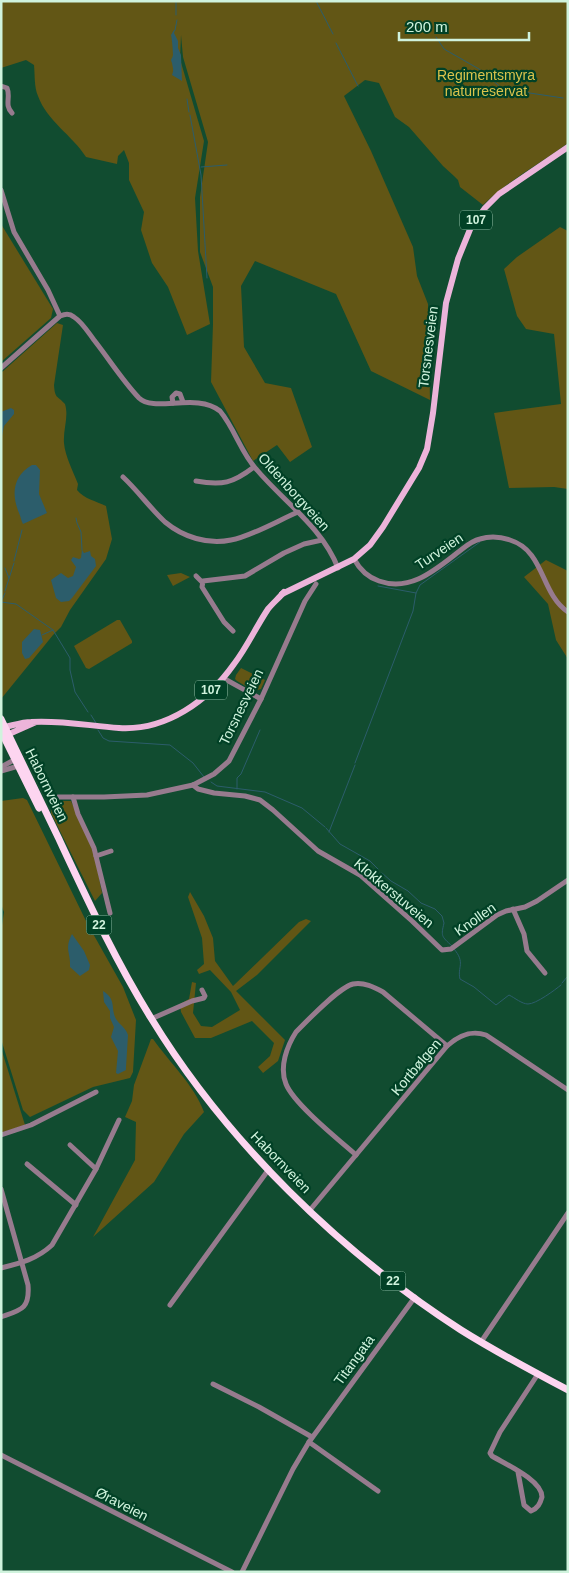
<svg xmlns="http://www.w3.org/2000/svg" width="569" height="1573" font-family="Arial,sans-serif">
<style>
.green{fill:#625615}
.water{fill:#2c5d6b}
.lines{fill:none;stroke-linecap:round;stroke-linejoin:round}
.stream{stroke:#2c5d6b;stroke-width:1}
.minor{stroke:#977b8e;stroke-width:5}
.major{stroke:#ecb4da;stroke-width:6}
.highway{stroke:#fdd5f0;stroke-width:7}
.labels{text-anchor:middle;stroke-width:4.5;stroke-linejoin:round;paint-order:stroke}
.shield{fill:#014126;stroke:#92bea6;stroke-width:1}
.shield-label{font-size:12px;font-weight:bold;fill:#d0f3dd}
.park-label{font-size:14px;fill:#dac34c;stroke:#014126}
.street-label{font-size:14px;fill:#d0f3dd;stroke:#014126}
</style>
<rect width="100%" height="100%" fill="#114c30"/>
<g class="green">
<path d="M1,1h567v142c-28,21 -60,37 -85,62l-23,-18 -2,-7 -4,-4 -11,-10 -34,-39 -14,-10 -16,-34 -14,-3 -21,16 27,55 42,96 4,29 11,28 2,96 -59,-29 -35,-77 -81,-33 -14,25 3,61 21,36 26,5 21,59 -22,15 -13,-17 -24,16 -42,-79 2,-58v-37l-13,-35v-55l8,-55 -25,-85 -2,-22 -1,24 24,82 -9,57 3,53 12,73 -23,11 -19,-48 -16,-24 -11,-33 3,-18 -15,-32v-17l-5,-13 -6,6 -1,8 -31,-7c-14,-22 -39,-36 -48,-61 -4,-9 -3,-21 -4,-31l-8,-5 -25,8z"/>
<path d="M1,224l52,85 -2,9 -50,44z"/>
<path d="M560,227l8,4v258l-14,-2 -45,1 -15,-75 67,-9 -7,-70 -28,-5 -9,-13 -13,-47 13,-12z"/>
<path d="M57,323l6,2 -9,60c1,14 3,10 11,19 4,13 -2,25 -1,39 1,13 9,28 14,41l-1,6c7,9 19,11 29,16l6,33 -6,20 -36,51 -9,17 -8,8 -52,64v-326z"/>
<path d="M546,560l22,11v88l-12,-19 -8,-36 -24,-27z"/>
<path d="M181,573l9,4 -17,9 -6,-11z"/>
<path d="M117,620h3l12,21v2l-43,26 -3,-1 -12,-22z"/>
<path d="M241,668l24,12 -4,9 -7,2 -17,-10 -2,-2 1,-4z"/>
<path d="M23,798l4,2 60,123 36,64 13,33 -3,52 -3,6 -37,9 -63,30 -7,-7 -22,-71v-107l3,-20 -3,-8v-103z"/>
<path d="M61,801h10l23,51 8,41 -7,8 -44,-88 2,-9z"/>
<path d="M190,892l14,24 9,22 2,23 18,25 66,-64 7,-3 5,2 -54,54 -21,16 49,49 -7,21 -15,12 -5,-6 12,-11 4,-13 -22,-22 -41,17h-16l-14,-26 -1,-8 9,-5 3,-17 4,1 -3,30 8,13 11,1 28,-17 -9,-18 -21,-22 -11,4 -2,-4 7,-6 -2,-26 -14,-41z"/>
<path d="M151,1039h2c17,24 41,46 51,73l-20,22 -30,48 -61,55 42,-77 1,-38 -11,-5 7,-16 2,-16z"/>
<path d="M1,1048l24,77 -24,8z"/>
</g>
<g class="water">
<path d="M174,30h1l-1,3 4,8v7l3,7 1,26 -10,-6c2,-5 1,-6 0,-12 -2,-5 0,-3 1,-8 0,-4 -1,-16 -2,-20z"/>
<path d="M11,408l3,2v4l-10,12 -3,15v-29z"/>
<path d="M32,465h4l4,5 -1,24 8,19 -24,11c-2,-3 -2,-7 -4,-11 -8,-19 -6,-37 13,-48z"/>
<path d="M82,550l2,3 6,-2 1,5 4,3 1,7 -24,32 -3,3 -8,1 -5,-4 -5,-18 10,-7 7,5 5,-2 3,-9 -5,-7 2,-3 6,2 2,-1z"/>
<path d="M34,629l6,1 3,12 -14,16 -4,1 -3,-6v-11z"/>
<path d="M72,934l12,17 6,14 -1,5 -9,6 -10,-9c1,-14 -6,-18 2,-33z"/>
<path d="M103,991c14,9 7,16 13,28 3,5 10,9 12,16 0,2 -2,32 -2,35l-8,4 -2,-1 2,-22 -7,-14 3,-10 -4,-9v-7l-6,-9z"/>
</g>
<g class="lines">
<g class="stream">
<path d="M176,1v14"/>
<path d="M316,1l17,33"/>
<path d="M175,30l2,-10"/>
<path d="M436,37l8,12 35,20 24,20 60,9"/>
<path d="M336,43l22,43"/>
<path d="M187,99l2,13"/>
<path d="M190,115l11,60 6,103"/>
<path d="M201,167l26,-2"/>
<path d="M76,518l1,5 4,9 1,18"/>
<path d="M14,561l8,-31"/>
<path d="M5,568l4,10"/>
<path d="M378,586l38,7"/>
<path d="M5,591l9,-28"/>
<path d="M1,602l15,2 37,26 17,28v12l5,22 13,20"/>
<path d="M1,602l4,-9"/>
<path d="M42,635l11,-5"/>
<path d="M91,715l5,8"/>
<path d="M98,730l5,8 6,3 61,4 23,18 11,14"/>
<path d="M355,763l58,-152 3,-18 4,-8 60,-43"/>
<path d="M211,782l6,4 48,6 37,16 23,19"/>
<path d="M237,789v-11l4,-4 19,-44"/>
<path d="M326,828l14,16 30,17 8,8"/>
<path d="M329,832l26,-67"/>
<path d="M382,873l9,8 17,10 13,12 14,6 7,7 2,7c-3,13 -3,13 8,23"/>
<path d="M454,949c12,14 3,18 6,30l14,8 22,18 13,-10c6,3 13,9 19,9 8,0 27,-14 33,-19"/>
<path d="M562,983l6,-7"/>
</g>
<g class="minor">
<path d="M1,86l6,2c4,9 -3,17 5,25"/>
<path d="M1,190l13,42 34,58 12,26"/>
<path d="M1,368l59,-52c5,-2 9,-3 14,1 8,5 14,15 20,23 15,19 28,40 45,58 15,15 58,-6 81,13 15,18 21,42 37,59 27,32 65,57 81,98"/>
<path d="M173,403l-1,-6 4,-4 4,1 3,8"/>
<path d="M123,477c15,14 27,31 42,45 18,15 43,23 66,18 19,-3 48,-20 67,-28"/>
<path d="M196,481c26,5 37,2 58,-14"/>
<path d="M354,559c6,11 13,18 25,22 31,11 56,-11 78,-28 8,-6 14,-12 23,-14 10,-3 21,-2 30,1 35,11 30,53 58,72"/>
<path d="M196,576l6,6"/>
<path d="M233,631l-9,-9 -22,-35 1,-6 42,-5 39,-23 20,-9 18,-4"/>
<path d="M223,678l38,21"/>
<path d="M1,767l13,-7 4,1"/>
<path d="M1,771l14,-4 4,-3"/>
<path d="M193,785l5,4 16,4 31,3 15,4 13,10 45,41 42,24 52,46 30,29 9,-1 46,-34 9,-4 19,-4 12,-6 31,-21"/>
<path d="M58,797h46l43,-2 46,-10 21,-11 15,-13 32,-62 44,-98 11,-17"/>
<path d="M73,797l5,17 16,34 16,65"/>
<path d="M96,856l15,-5"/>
<path d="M513,909l11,25 3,17 18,22"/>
<path d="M151,1019l41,-18 12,-3 1,-2 -3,-6"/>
<path d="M1,1135l30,-10 65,-33"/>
<path d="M70,1145l26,24"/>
<path d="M356,1155c-17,-15 -62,-51 -70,-71 -7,-17 1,-38 10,-52 12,-12 42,-44 57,-48 11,-2 21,3 30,8l64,54"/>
<path d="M27,1164l49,41"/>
<path d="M1,1189l27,96c2,24 -7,25 -27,32"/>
<path d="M310,1210l137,-164c12,-11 24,-16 39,-11l82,55"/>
<path d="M1,1268c20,-5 36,-9 51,-23l44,-76 23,-49"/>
<path d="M170,1305l99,-136"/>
<path d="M481,1342l87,-129"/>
<path d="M213,1384l46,23 53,30"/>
<path d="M309,1442l69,49"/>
<path d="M1,1455l231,117"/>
<path d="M518,1472l6,33 7,6c7,-3 9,-7 11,-14 0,-17 -37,-33 -50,-41l-2,-3 10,-21 38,-58"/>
<path d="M242,1572l51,-103 16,-27 106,-145"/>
</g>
<g class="major">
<path d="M282,594l72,-35 16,-14 13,-18 36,-59 8,-19 6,-36 13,-110 12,-44 13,-32 14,-19 14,-14 69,-47"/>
<path d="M36,722l-27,12 -7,-1 3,-6c9,-2 18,-5 26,-5 30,-2 59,4 88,6 47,3 89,-27 115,-64 13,-17 22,-37 34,-55 5,-6 11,-11 16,-17"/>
</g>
<g class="highway">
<path d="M1,719c19,40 38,79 57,118 29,62 57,123 93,181 75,123 189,234 310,312 35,22 71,41 107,60"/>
<path d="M1,731l38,77"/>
</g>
</g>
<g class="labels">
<g class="shield">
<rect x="460" y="210.5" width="32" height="19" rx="4"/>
<rect x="195" y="680.5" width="32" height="19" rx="4"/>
<rect x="86.5" y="915.5" width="25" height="19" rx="4"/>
<rect x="380.5" y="1271.5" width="25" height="19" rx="4"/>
</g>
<g class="shield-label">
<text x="476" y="224">107</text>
<text x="211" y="694">107</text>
<text x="99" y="929">22</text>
<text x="393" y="1285">22</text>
</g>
<g class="park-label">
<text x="486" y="80">Regimentsmyra<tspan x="486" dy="16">naturreservat</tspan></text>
</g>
<g class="street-label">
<text transform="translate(428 347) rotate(-83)" y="5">Torsnesveien</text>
<text transform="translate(294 492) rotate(48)" y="5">Oldenborgveien</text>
<text transform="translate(439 551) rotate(-34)" y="5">Turveien</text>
<text transform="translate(241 707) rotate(-64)" y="5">Torsnesveien</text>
<text transform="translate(47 785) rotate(64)" y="5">Habornveien</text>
<text transform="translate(394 893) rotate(40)" y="5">Klokkerstuveien</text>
<text transform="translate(475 919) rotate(-35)" y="5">Knollen</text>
<text transform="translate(416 1067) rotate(-50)" y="5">Kortbølgen</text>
<text transform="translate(281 1162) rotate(46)" y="5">Habornveien</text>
<text transform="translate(354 1360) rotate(-54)" y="5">Titangata</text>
<text transform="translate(122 1504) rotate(27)" y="5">Øraveien</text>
</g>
</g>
<rect width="569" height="1573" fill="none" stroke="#d0f3dd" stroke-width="5"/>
<path d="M399 32v8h130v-8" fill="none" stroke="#d0f3dd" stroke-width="2.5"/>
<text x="406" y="32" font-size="15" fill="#d0f3dd" stroke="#014126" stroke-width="4" paint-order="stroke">200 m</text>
</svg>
